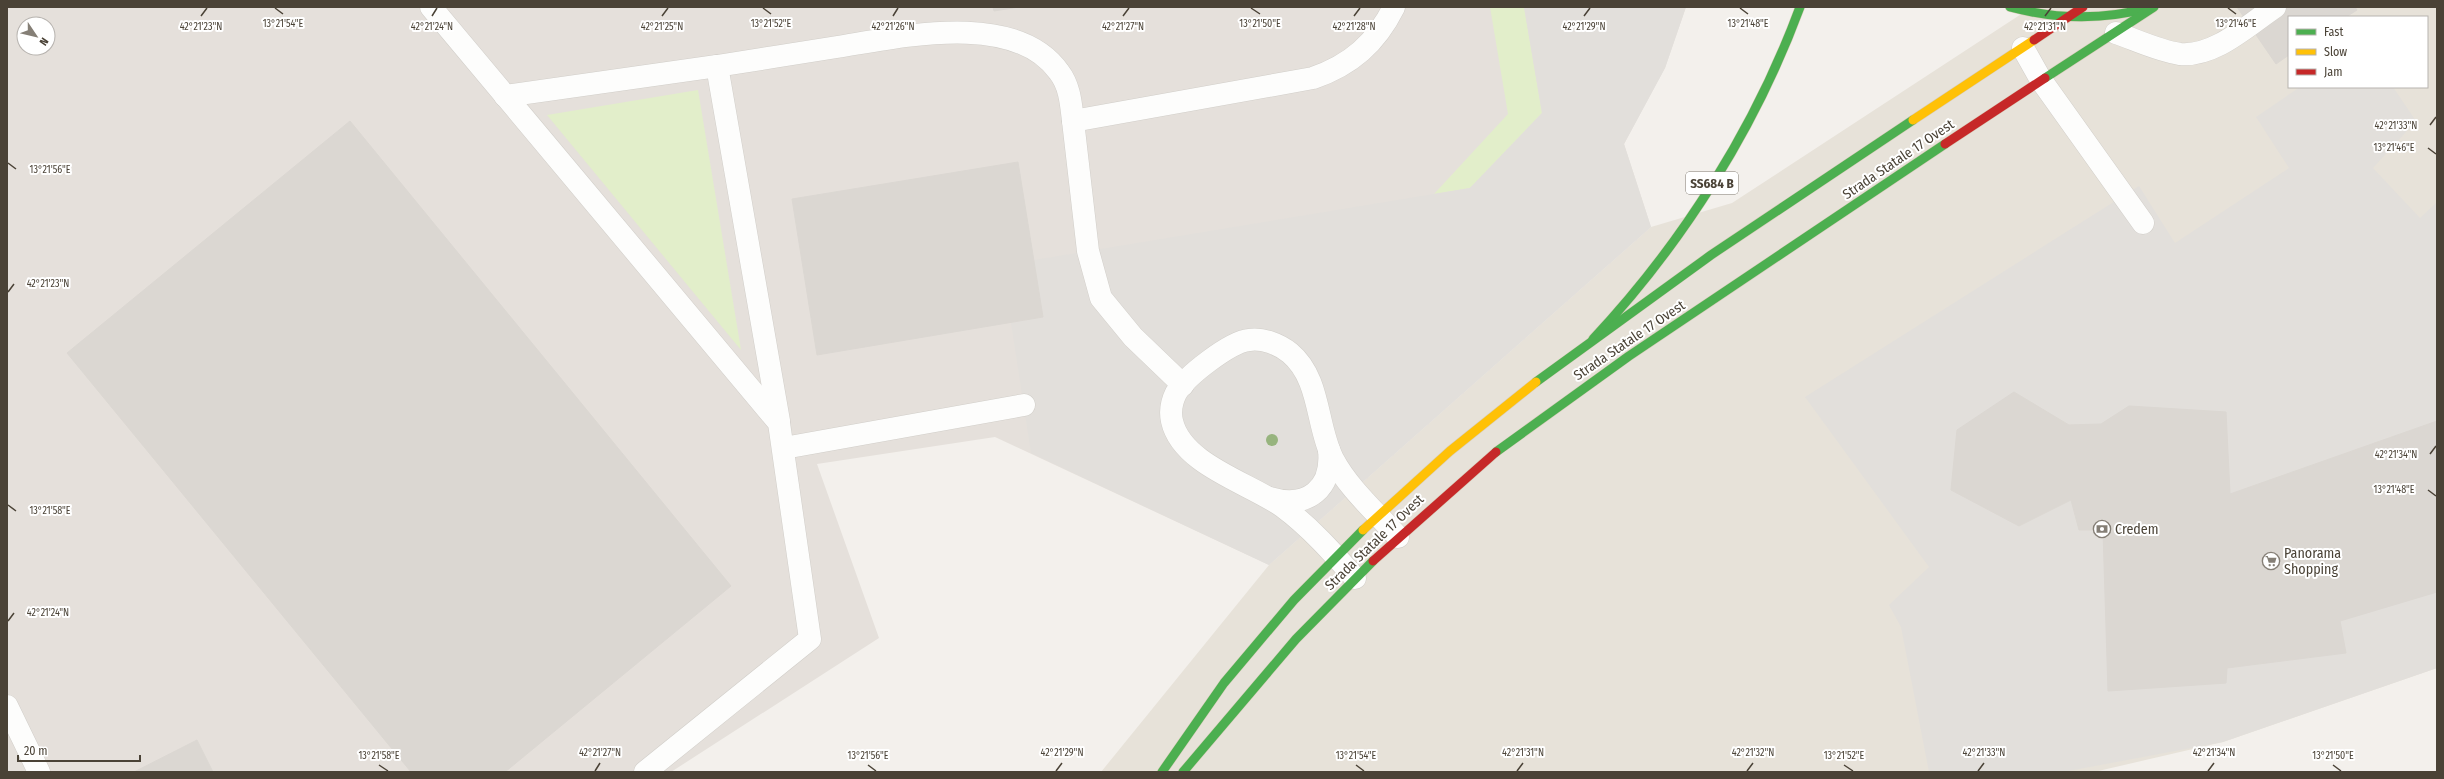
<svg xmlns="http://www.w3.org/2000/svg" width="2444" height="779" font-family="'Fira Sans Condensed',sans-serif">
<style>
.residential{fill:#e7e2d9;fill-rule:evenodd}
.industrial{fill:#e5e0db;fill-rule:evenodd}
.green{fill:#e2eeca}
.parking{fill:#e2dfdb}
.building{fill:#dbd7d2;stroke:#dbd7d2}
.lines{fill:none;stroke-linecap:round;stroke-linejoin:round}
.lane-casing{stroke:#d1cec9;stroke-width:23}
.street-casing{stroke:#d1cec9;stroke-width:23}
.fast-casing{stroke:#d7ccb8;stroke-width:10}
.slow-casing{stroke:#d7ccb8;stroke-width:10}
.jam-casing{stroke:#d7ccb8;stroke-width:10}
.lane{stroke:#fdfdfc;stroke-width:22}
.street{stroke:#fdfdfc;stroke-width:22}
.fast{stroke:#4caf50;stroke-width:9}
.slow{stroke:#ffc107;stroke-width:9}
.jam{stroke:#c62828;stroke-width:9}
.tree{fill:#97b47e}
.ticks{fill:none;stroke:#4a4236;stroke-width:1.5}
.labels{text-anchor:middle;stroke-width:4;stroke-linejoin:round;paint-order:stroke}
.shield{fill:#fff;stroke:#807b72;stroke-width:1}
.shield-label{font-size:13px;font-weight:bold;fill:#4a4236}
.street-label{font-size:14px;fill:#4a4236;stroke:#fff}
.poi-label{font-size:14px;fill:#4a4236;stroke:#fff;text-anchor:start}
.ticks-label{font-size:10px;text-anchor:middle;fill:#4a4236;stroke:#fff;stroke-width:4;stroke-linejoin:round;paint-order:stroke}
</style>
<rect width="100%" height="100%" fill="#f3f0ec"/>
<path class="residential" d="M2032,7h405v661l-214,74 -129,30h-993l168,-207 382,-338 81,-24zM2289,17h138v70h-138z"/>
<path class="industrial" d="M7,7h1679l-21,61 -41,76 27,83 -382,338 -274,-128 -178,27 62,174 -208,134h-664zM24,24h24v24h-24z"/>
<g class="green">
<path d="M1490,7h34l18,106 -72,75 -36,6 74,-80z"/>
<path d="M698,90l43,260 -194,-235z"/>
</g>
<g class="parking">
<path d="M1524,7h162l-21,61 -41,76 27,83 -382,338 -238,-112 -20,-130 32,-6 -9,-57 436,-72 72,-75z"/>
<path d="M2300,87h93l23,34 -43,47 47,50 17,-16v219l-207,73 -5,-82 -96,-6 -28,18 -32,1 -55,-33 -57,38 -6,60 68,36 52,-26 8,30h24l5,161 118,-8 1,-15 113,-47 97,-29v76l-214,74 -160,30h-134l-28,-145 -12,-22 40,-38 -124,-170 334,-211 36,57 114,-75 -33,-51z"/>
</g>
<g class="building">
<path d="M993,7h26l-25,4z"/>
<path d="M2237,7h118l2,3 -11,7h-57v38l-13,9z"/>
<path d="M350,121l381,465 -226,186h-94l-344,-419z"/>
<path d="M1018,162l25,155 -226,38 -25,-156z"/>
<path d="M2014,392l55,33 32,-1 28,-18 97,6 4,82 207,-73v171l-97,29 6,32 -119,15 -1,15 -118,8 -5,-161h-24l-8,-30 -52,26 -68,-36 6,-60z"/>
<path d="M197,740l16,32h-79z"/>
</g>
<g class="lines">
<defs>
<g id="lane">
<path d="M431,7l348,416 31,216 -165,133"/>
<path d="M2116,33c20,7 43,18 64,21 35,3 68,-29 95,-47"/>
<path d="M2023,48l18,32 102,143"/>
<path d="M717,66c40,-6 80,-13 120,-19 63,-10 178,-37 222,25 11,14 12,32 14,49"/>
<path d="M505,96l212,-30 62,355"/>
<path d="M1183,385l-50,-48 -32,-39 -13,-47 -15,-130 240,-43c38,-13 63,-35 81,-71"/>
<path d="M784,448l240,-43"/>
<path d="M1270,498c37,11 63,-9 59,-48"/>
<path d="M1355,578c-22,-25 -45,-51 -72,-71 -33,-24 -101,-42 -111,-86 -2,-9 0,-20 4,-28 10,-17 54,-51 73,-53 14,-2 30,4 41,13 31,26 26,73 43,106 16,30 43,53 65,78"/>
</g>
<path id="street" d="M7,706l32,66"/>
<g id="fast">
<path d="M2010,7c49,13 94,13 143,0"/>
<path d="M2045,78l109,-71"/>
<path d="M1593,339c89,-95 162,-210 207,-332"/>
<path d="M1536,382l175,-127 202,-135"/>
<path d="M1496,452l133,-96 316,-212"/>
<path d="M1162,772l62,-89 70,-83 69,-70"/>
<path d="M1183,772l113,-133 77,-78"/>
</g>
<g id="slow">
<path d="M1913,120l121,-80"/>
<path d="M1363,530l87,-79 86,-69"/>
</g>
<g id="jam">
<path d="M2034,40l49,-33"/>
<path d="M1945,144l100,-66"/>
<path d="M1373,561l123,-109"/>
</g>
</defs>
<use href="#lane" class="lane-casing"/>
<use href="#street" class="street-casing"/>
<use href="#fast" class="fast-casing"/>
<use href="#slow" class="slow-casing"/>
<use href="#jam" class="jam-casing"/>
<use href="#lane" class="lane"/>
<use href="#street" class="street"/>
<use href="#fast" class="fast"/>
<use href="#slow" class="slow"/>
<use href="#jam" class="jam"/>
</g>
<circle class="tree" cx="1272" cy="440" r="6"/>
<path class="ticks" d="M275,8l8,6M763,8l8,6M1251,8l9,6M1740,8l8,6M2228,8l8,6M201,16l6,-8M432,16l5,-8M662,16l6,-8M893,16l5,-8M1123,16l6,-8M1354,16l6,-8M1584,16l6,-8M2045,16l6,-8M2430,125l6,-8M2428,148l8,6M8,163l8,6M8,292l6,-8M2430,454l6,-8M2428,490l8,6M8,505l8,6M8,621l6,-8M379,765l9,6M868,765l8,6M1356,765l8,6M1844,765l9,6M2333,765l8,6M595,771l5,-8M1056,771l6,-8M1517,771l6,-8M1747,771l6,-8M1978,771l6,-8M2208,771l6,-8"/>
<defs>
<symbol id="bank-ring" viewBox="-11 -11 22 22"><circle r="9.5" fill="#fff" stroke="#857f76" stroke-width="1.5"/><path d="M-6-4H6V4H-6ZM0-2.3a2.3 2.3 0 1 0 0 4.6a2.3 2.3 0 1 0 0-4.6Z" fill="#857f76"/></symbol>
<symbol id="supermarket-ring" viewBox="-11 -11 22 22"><circle r="9.5" fill="#fff" stroke="#857f76" stroke-width="1.5"/><path d="M-6-5.5h2.5l.6 2H6L4.5 2H-2.5L-4.4-4H-6ZM-1.5 3.2a1.3 1.3 0 1 0 .1 0ZM3 3.2a1.3 1.3 0 1 0 .1 0Z" fill="#857f76"/></symbol>
</defs>
<g fill-rule="evenodd">
<use href="#bank-ring" x="2092" y="519" width="20" height="20"/>
<use href="#supermarket-ring" x="2261" y="551" width="20" height="20"/>
</g>
<g class="labels">
<rect class="shield" x="1686" y="172" width="52" height="22" rx="3"/>
<g class="shield-label">
<text x="1712" y="188">SS684 B</text>
</g>
<g class="street-label">
<text transform="translate(1898 159) rotate(-34)" y="5">Strada Statale 17 Ovest</text>
<text transform="translate(1629 340) rotate(-34)" y="5">Strada Statale 17 Ovest</text>
<text transform="translate(1374 542) rotate(-44)" y="5">Strada Statale 17 Ovest</text>
</g>
<g class="poi-label">
<text x="2115" y="534">Credem</text>
<text x="2284" y="558">Panorama<tspan x="2284" dy="16">Shopping</tspan></text>
</g>
</g>
<g class="ticks-label">
<text x="283" y="27">13°21'54"E</text>
<text x="771" y="27">13°21'52"E</text>
<text x="1260" y="27">13°21'50"E</text>
<text x="1748" y="27">13°21'48"E</text>
<text x="2236" y="27">13°21'46"E</text>
<text x="201" y="30">42°21'23"N</text>
<text x="432" y="30">42°21'24"N</text>
<text x="662" y="30">42°21'25"N</text>
<text x="893" y="30">42°21'26"N</text>
<text x="1123" y="30">42°21'27"N</text>
<text x="1354" y="30">42°21'28"N</text>
<text x="1584" y="30">42°21'29"N</text>
<text x="2045" y="30">42°21'31"N</text>
<text x="2396" y="129">42°21'33"N</text>
<text x="2394" y="151">13°21'46"E</text>
<text x="50" y="173">13°21'56"E</text>
<text x="48" y="287">42°21'23"N</text>
<text x="2396" y="458">42°21'34"N</text>
<text x="2394" y="493">13°21'48"E</text>
<text x="50" y="514">13°21'58"E</text>
<text x="48" y="616">42°21'24"N</text>
<text x="600" y="756">42°21'27"N</text>
<text x="1062" y="756">42°21'29"N</text>
<text x="1523" y="756">42°21'31"N</text>
<text x="1753" y="756">42°21'32"N</text>
<text x="1984" y="756">42°21'33"N</text>
<text x="2214" y="756">42°21'34"N</text>
<text x="379" y="759">13°21'58"E</text>
<text x="868" y="759">13°21'56"E</text>
<text x="1356" y="759">13°21'54"E</text>
<text x="1844" y="759">13°21'52"E</text>
<text x="2333" y="759">13°21'50"E</text>
</g>
<rect width="2444" height="779" fill="none" stroke="#4a4236" stroke-width="16"/>
<rect x="2288" y="16" width="140" height="72" fill="#ffffff" stroke="#b7b3af"/>
<rect x="2296" y="29" width="20" height="6" fill="#4caf50" stroke="#b7b3af"/>
<text x="2324" y="36" font-size="12" fill="#4a4236">Fast</text>
<rect x="2296" y="49" width="20" height="6" fill="#ffc107" stroke="#b7b3af"/>
<text x="2324" y="56" font-size="12" fill="#4a4236">Slow</text>
<rect x="2296" y="69" width="20" height="6" fill="#c62828" stroke="#b7b3af"/>
<text x="2324" y="76" font-size="12" fill="#4a4236">Jam</text>
<g transform="translate(36 36) rotate(125)"><circle r="19" fill="#ffffff" stroke="#b7b3af"/>
<path d="M0-3L7 15L0 10L-7 15Z" fill="#857f76"/>
<text y="-6" font-size="11" font-weight="bold" text-anchor="middle" fill="#4a4236">N</text>
</g>
<path d="M18 755v6h122v-6" fill="none" stroke="#4a4236" stroke-width="2"/>
<text x="24" y="755" font-size="12" fill="#4a4236" stroke="#ffffff" stroke-width="3" paint-order="stroke">20 m</text>
</svg>
